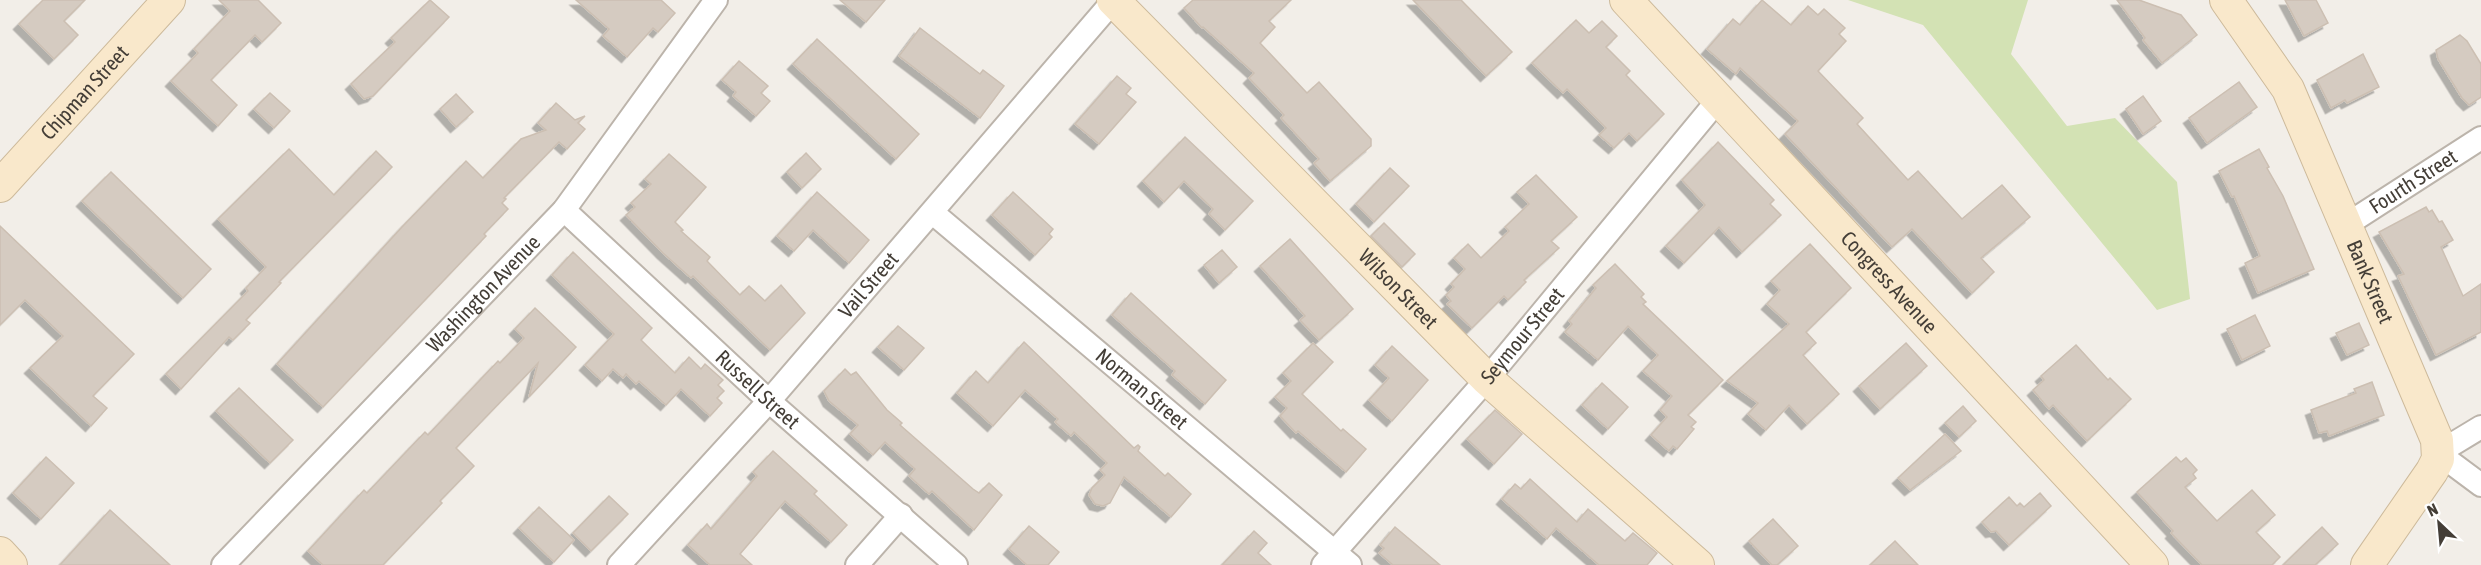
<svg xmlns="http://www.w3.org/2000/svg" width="2481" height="565" font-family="'Asap Condensed',sans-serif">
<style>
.green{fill:#d3e2b4}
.building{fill:#d5cbc1;stroke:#ccbfb2;stroke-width:1.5;filter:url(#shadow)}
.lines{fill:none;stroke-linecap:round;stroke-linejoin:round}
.street-casing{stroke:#bcb4ab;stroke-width:26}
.secondary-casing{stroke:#cdba9b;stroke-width:34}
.street{stroke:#fff;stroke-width:22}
.secondary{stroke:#f9e8cb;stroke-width:32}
.labels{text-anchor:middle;stroke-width:6;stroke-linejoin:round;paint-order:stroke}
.street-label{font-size:21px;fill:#443e37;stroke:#fff}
</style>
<defs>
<filter id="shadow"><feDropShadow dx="-5.5" dy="5.5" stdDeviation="0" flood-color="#0004"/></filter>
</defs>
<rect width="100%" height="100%" fill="#f2eee8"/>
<path class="green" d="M1848,0h180l-17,54 56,72 48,-8 62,64 13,117 -33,11 -234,-285z"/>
<g class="building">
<path d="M43,0h42l-21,21 14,14 -24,24 -35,-35z"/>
<path d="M219,0h39l23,23 -19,19 -7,-7 -44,45 26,25 -19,21 -47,-45 27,-28 -4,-4 36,-38z"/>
<path d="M430,0l19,17 -76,79 -9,3 -13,-15 44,-42 -4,-4z"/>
<path d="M576,0h85l14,13 -17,19 -5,-4 -26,29 -24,-21 6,-7z"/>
<path d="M840,0h45l-19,22z"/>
<path d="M1193,0h98l-22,21 6,6 -15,16 47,50 12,-11 52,57v7l-41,35 -16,-18 5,-4 -38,-41 3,-3 -35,-37 5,-5 -51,-46 -1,1 -18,-20z"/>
<path d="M1413,0h48l51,52 -26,24z"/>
<path d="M1762,0l29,25 17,-19 10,9 6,-6 21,19 -6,6 7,7 -28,30 45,47 -6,6 51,56 10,-9 44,48 40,-34 28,32 -49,41 13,14 -22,21 -60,-64 -20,18 -107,-113 13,-13 -58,-53 -4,6 -29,-25 26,-30 7,6z"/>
<path d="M2117,0h22l42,15 16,20 -35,28 -19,-23 2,-2z"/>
<path d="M2285,0h31l12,23 -24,13z"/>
<path d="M1576,20l13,13 13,-12 15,15 -11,11 24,24 -4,4 38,39 -27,27 -8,-8 -15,15 -15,-13 7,-7 -39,-39 -4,4 -31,-30z"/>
<path d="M920,28l60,46 3,-4 21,16 -24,32 -81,-62z"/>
<path d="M2460,35l7,6 14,23v33l-12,8 -7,-7 -24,-39 -2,-9z"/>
<path d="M817,39l102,95 -23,25 -103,-95z"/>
<path d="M2363,54l16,33 -32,16 -2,-3 -14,8 -14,-28z"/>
<path d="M739,61l29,25 -7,7 9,8 -14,15 -23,-20 3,-4 -14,-12z"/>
<path d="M1117,76l14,12 -5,6 10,8 -37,42 -24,-20z"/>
<path d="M2239,82l18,25 -50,36 -18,-25z"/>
<path d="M270,93l20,18 -16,17 -20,-19z"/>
<path d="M456,94l17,18 -17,15 -16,-18z"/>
<path d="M2143,96l18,25 -18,13 -17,-25z"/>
<path d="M556,103l19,17 10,-4 -7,7 7,6 -18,20 -8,-7 -55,56 2,1 -4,4 6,6 -24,25 2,2 -163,171 -46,-43 125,-137 64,-66 17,17 38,-39 25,-9 -8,-7z"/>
<path d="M1185,137l68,64 -28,29 -16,-16 4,-5 -29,-28 -20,21 -21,-21z"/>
<path d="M1718,142l56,58 -4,4 11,11 -39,37 -23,-25 -35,36 -18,-17 39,-41 -23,-25z"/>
<path d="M289,149l45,46 42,-44 16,16 -113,115 2,1 -35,37 4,3 -17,17 -4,-3 -48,52 -15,-15 82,-83 -2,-3 20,-21 -48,-48z"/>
<path d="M2259,149l10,18 -2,1 16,28 31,73 -56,24 -13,-30 15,-7 -26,-60 -2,1 -13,-26z"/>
<path d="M806,153l15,16 -19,19 -15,-16z"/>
<path d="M669,154l37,33 -31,35 8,8 -2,1 29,26 -3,4 33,34 9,-9 16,15 16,-16 24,28 -35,37 -77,-74 -2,2 -28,-25 -37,-38 9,-8 -4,-4 20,-19 -6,-5z"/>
<path d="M1390,168l19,18 -35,36 -18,-18z"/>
<path d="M111,172l100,97 -28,29 -101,-97z"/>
<path d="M1536,175l41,42 -26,24 8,7 -35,32 2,2 -18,18 -4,-4 -32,32 -25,-24 4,-3 -5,-6 8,-8 -3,-3 14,-15 -11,-11 14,-14 13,14 28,-27 -4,-4 24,-23 -12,-12z"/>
<path d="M817,192l52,48 -20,23 -36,-33 -19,21 -17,-15z"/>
<path d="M1013,192l40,37 -4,5 3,3 -17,18 -43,-40z"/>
<path d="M2426,207l3,5 3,-2 7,12 3,-1 11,19 -12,7 22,49 18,-12v48l-45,23 -38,-79 6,-2 -25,-42z"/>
<path d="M1384,223l31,31 -13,13 -31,-31z"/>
<path d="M0,226l134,128 -41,42 14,12 -16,18 -61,-58 33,-32 -38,-36 -25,25z"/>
<path d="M1290,239l63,70 -34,31 -19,-20 5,-4 -45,-50z"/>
<path d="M1810,244l41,44 -45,44 10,11 -13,12 36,39 -32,30 -18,-19 -23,25 -18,-16 10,-11 -31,-22 62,-57 -22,-20 13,-14 -9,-9z"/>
<path d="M1222,250l15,17 -18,16 -15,-18z"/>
<path d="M573,252l79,76 -11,12 34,33 14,-16 12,12 4,-5 18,16 -5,5 6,6 -7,7 5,5 -12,13 -29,-27 -15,16 -27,-24 -3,3 -10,-10 -3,4 -10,-9 -11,12 -17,-16 29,-31 -62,-59z"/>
<path d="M1615,264l29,30 -3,3 5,5 -3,2 80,76 -35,35 8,7 -5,5 3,2 -17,20 -4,-3 -4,5 -18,-16 16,-18 -7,-7 12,-14 -29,-25 15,-16 -30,-29 -30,34 -33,-28 7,-8 -3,-3 27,-33 -3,-3z"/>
<path d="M1131,293l95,87 -21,24 -33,-29 3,-4 -63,-56z"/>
<path d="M535,308l41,39 -47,50 9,-34 -82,85 18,18 -34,35 2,2 -59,62h-60l-15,-14 56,-61 3,3 58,-61 3,3 70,-74 2,2 24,-25 -9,-9z"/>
<path d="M2255,315l15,31 -28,14 -15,-31z"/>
<path d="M2359,323l10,22 -22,10 -11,-22z"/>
<path d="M898,326l26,22 -20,22 -26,-23z"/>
<path d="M1024,342l110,106 4,-3 2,2 -2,4 27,25 3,-3 23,21 -20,23 -47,-40 -14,26 -7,3 -8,-2 -6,-9 3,-7 13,-13 -5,-5 7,-7 -33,-31 -3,4 -16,-14 3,-3 -33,-29 -32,36 -36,-33 19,-22 12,12z"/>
<path d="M1313,343l20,19 -31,32 39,37 2,-2 23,20 -20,23 -48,-41 -2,2 -16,-17 7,-8 -12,-11 16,-16 -8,-8z"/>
<path d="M1906,343l21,23 -47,43 -21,-23z"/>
<path d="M2076,345l32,35 2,-2 21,21 -44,42 -34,-36 -4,4 -16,-19 11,-10 -3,-4z"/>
<path d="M1392,346l36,34 -36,41 -23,-21 20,-22 -14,-13z"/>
<path d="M845,369l6,6 5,-3 31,38 15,13 -2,2 73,64 6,4 10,-10 13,12 -28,35 -42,-39 -3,3 -20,-18 6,-7 -30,-27 -12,13 -23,-21 8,-9 -29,-24 -5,-10z"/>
<path d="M2372,382l12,33 -55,21 -2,-5 -8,2 -8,-23 45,-17 -2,-4z"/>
<path d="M1602,383l26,24 -20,22 -26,-24z"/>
<path d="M239,388l54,52 -23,23 -54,-52z"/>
<path d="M1963,406l13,15 -17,16 -14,-14z"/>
<path d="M1495,410l27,24 -28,30 -27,-25z"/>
<path d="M1945,434l16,17 -51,39 -12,-12z"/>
<path d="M773,451l44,40 -3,3 33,31 -16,17 -46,-41 -45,53 12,11h-42l-22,-20 19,-21 4,5 46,-53 -4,-4z"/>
<path d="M46,457l28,26 -33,36 -28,-26z"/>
<path d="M2176,457l5,5 5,-4 11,12 -4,4 3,4 -11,9 32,34 35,-31 23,25 -19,17 24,25 -8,8h-70l-31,-32 2,-2 -36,-39z"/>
<path d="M1530,479l47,43 11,-13 37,32 8,-8 24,20 -10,12h-48l-43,-37 -9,11 -45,-40 13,-15 6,5z"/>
<path d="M2040,493l11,13 -42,39 -13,-14 -5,1 -9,-10 27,-25 8,9 3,-3 4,4z"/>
<path d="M609,496l19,18 -37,37 -18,-18z"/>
<path d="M539,507l35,33 -20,22 -35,-34z"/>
<path d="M110,510l60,55h-110z"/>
<path d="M1773,519l25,27 -21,19h-5l-23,-24z"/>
<path d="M1029,526l30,26 -11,13h-21l-18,-16z"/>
<path d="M1395,527l45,38h-47l-14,-12 5,-5 -4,-3z"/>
<path d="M2322,527l16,17 -23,21h-32z"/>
<path d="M1254,531l13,12 -9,10 13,12h-49z"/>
<path d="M1895,541l23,24h-48z"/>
</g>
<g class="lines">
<defs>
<g id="street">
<path id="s1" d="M564,210l205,191 187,164"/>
<path id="s2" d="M933,213l417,352"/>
<path id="s3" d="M2346,225l135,-87"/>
<path d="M2481,427l-43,26 43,32"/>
<path id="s4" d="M223,565l341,-355 152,-210"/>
<path id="s5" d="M619,565l150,-164 345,-401"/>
<path d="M857,565l44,-50"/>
<path id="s6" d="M1323,565l164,-186 231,-279"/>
</g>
<g id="secondary">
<path id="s7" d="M1113,0l374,379 211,186"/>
<path id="s8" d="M1626,0l526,565"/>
<path id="s9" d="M2226,0l62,89 149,351 1,19 -6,12 -65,94"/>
<path id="s10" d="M0,186l169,-186"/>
<path d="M0,553l11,12"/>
</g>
</defs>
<use href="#street" class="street-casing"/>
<use href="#secondary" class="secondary-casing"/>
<use href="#street" class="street"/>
<use href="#secondary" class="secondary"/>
</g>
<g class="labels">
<g class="street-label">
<text dy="7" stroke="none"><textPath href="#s10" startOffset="126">Chipman Street</textPath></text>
<text dy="7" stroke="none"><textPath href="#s3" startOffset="80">Fourth Street</textPath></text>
<text dy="7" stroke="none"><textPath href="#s9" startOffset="318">Bank Street</textPath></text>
<text dy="7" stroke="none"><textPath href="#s8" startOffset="386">Congress Avenue</textPath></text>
<text dy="7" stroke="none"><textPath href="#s5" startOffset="375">Vail Street</textPath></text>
<text dy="7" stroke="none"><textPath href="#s7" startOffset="406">Wilson Street</textPath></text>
<text dy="7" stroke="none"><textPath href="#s4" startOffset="376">Washington Avenue</textPath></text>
<text dy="7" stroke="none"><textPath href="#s6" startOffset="304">Seymour Street</textPath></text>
<text dy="7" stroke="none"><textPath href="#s2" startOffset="273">Norman Street</textPath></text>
<text dy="7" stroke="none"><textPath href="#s1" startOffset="264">Russell Street</textPath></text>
</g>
</g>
<g transform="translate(2439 523) rotate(334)" stroke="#ffffff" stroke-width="4.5" paint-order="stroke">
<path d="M0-4.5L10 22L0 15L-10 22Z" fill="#443e37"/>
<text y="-9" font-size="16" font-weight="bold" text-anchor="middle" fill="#443e37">N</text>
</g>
</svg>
